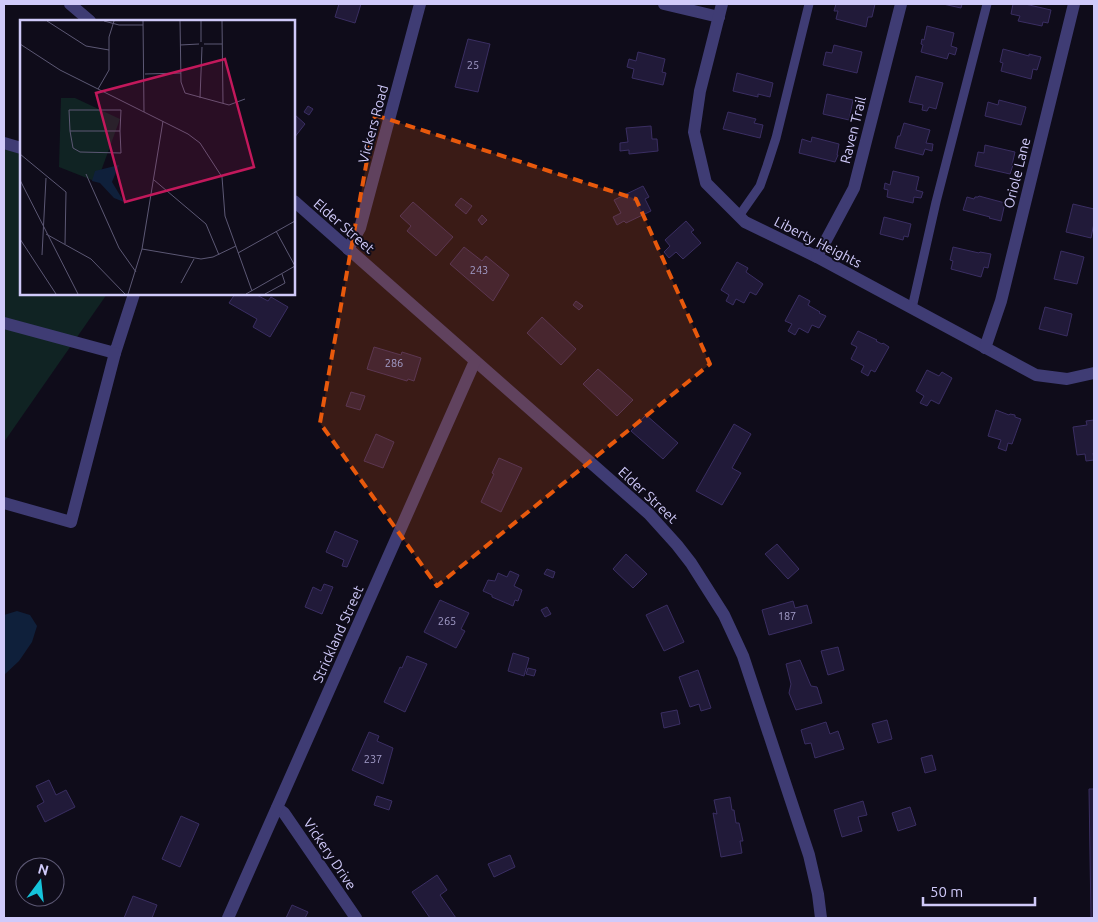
<svg xmlns="http://www.w3.org/2000/svg" width="1098" height="922" font-family="Ubuntu,sans-serif">
<style>
.green{fill:#102323}
.water{fill:#0f203b}
.building{fill:#211a39;stroke:#3a2e62}
.lines{fill:none;stroke-linecap:round;stroke-linejoin:round}
.lane{stroke:#3f3c74;stroke-width:9}
.street{stroke:#3f3c74;stroke-width:12}
.marked{fill:#e8590c;fill-opacity:0.2;stroke:#e8590c;stroke-width:4;stroke-dasharray:10 6;stroke-linejoin:round}
.labels{text-anchor:middle;stroke-width:4;stroke-linejoin:round;paint-order:stroke}
.number-label{font-size:11px;fill:#a49eca}
.street-label{font-size:14px;fill:#d0cafa;stroke:#0f0c1a}
.inset-road{fill:none;stroke:#5c5874;stroke-width:1}
.view{fill:#c2185b;fill-opacity:0.15;stroke:#c2185b;stroke-width:2.5}
.inset-edge{fill:none;stroke:#d0cafa;stroke-width:2.5}
</style>
<rect width="100%" height="100%" fill="#0f0c1a"/>
<path class="green" d="M4,141l17,15v138h86l-103,148z"/>
<path class="water" d="M17,611l13,4 7,11 -5,16 -13,19 -15,14v-60z"/>
<g class="building">
<path d="M339,4h22l-6,19 -20,-6z"/>
<path d="M836,4h39l-3,13h-4l-2,10 -30,-8 2,-8h-4z"/>
<path d="M943,4h19l-1,4z"/>
<path d="M1013,4h12l26,6 -3,13 -5,-1 -1,4 -24,-5 2,-5 -9,-2z"/>
<path d="M927,26l27,7 -3,13 6,2 -2,7 -6,-2 -2,6 -26,-7 2,-7 -2,-1 1,-5 2,1z"/>
<path d="M468,39l22,5 -12,48 -23,-5z"/>
<path d="M834,45l28,7 -5,21 -34,-8 3,-13 6,1z"/>
<path d="M1003,49l26,7v-2l12,3 -4,13 -4,-1 -2,10 -30,-8 2,-8 -3,-1z"/>
<path d="M638,52l27,7 -3,13 4,1 -3,12 -31,-7 2,-9 -7,-2 2,-8 7,2z"/>
<path d="M737,73l36,10 -3,14 -12,-3v3l-25,-6z"/>
<path d="M916,76l27,7 -7,26 -7,-2 -2,4 -5,-1 1,-5 -14,-3z"/>
<path d="M827,94l26,6 -4,20 -26,-6z"/>
<path d="M999,100l27,7 -5,18 -36,-9 3,-14 10,3z"/>
<path d="M308,106l5,3 -4,6 -5,-3z"/>
<path d="M728,112l28,7 -2,4 9,2 -3,13 -37,-9z"/>
<path d="M294,114l11,10 -11,14z"/>
<path d="M904,123l26,7 -4,13 7,1 -1,7 -7,-2 -2,6 -28,-7 3,-12h2z"/>
<path d="M651,126l1,13h5l1,12 -29,3v-4l-9,1v-8l8,-1 -2,-14z"/>
<path d="M812,137l27,7 -2,11h1l-3,7 -36,-9 3,-14 9,3z"/>
<path d="M985,145l30,7 -3,13h1l-3,9 -35,-8 3,-14 6,1z"/>
<path d="M893,171l26,6 -3,13 7,2 -2,6 -7,-1 -1,6 -26,-6 1,-7 -4,-1 1,-6 5,2z"/>
<path d="M643,186l6,11 -4,2 6,12 -25,12 -2,-2 -7,4 -4,-8 8,-4 -7,-13z"/>
<path d="M979,196l26,7 -4,18 -12,-3 1,-1 -27,-7 4,-13 7,2 1,-2h3z"/>
<path d="M461,198l11,8 -6,8 -11,-9z"/>
<path d="M413,202l40,35 -17,19 -29,-25 4,-5 -11,-10z"/>
<path d="M1073,204l21,5v14l-3,15 -25,-6z"/>
<path d="M482,215l5,5 -5,5 -4,-5z"/>
<path d="M884,217l27,7 -3,13 -4,-1 -1,4 -23,-6z"/>
<path d="M686,221l8,9 -3,2 10,11 -18,16 -7,-7 -7,6 -5,-6 6,-6 -5,-6z"/>
<path d="M464,247l18,14 4,-5 23,19 -16,26 -43,-37z"/>
<path d="M953,247l26,6 1,-1 11,2 -3,14 -4,-1 -3,10 -30,-8 2,-8 -3,-1z"/>
<path d="M1061,251l23,6 -7,27 -23,-5z"/>
<path d="M737,262l11,6 -2,4 17,12 -7,11 -6,-3 -6,11 -8,-4 -3,6 -7,-4 3,-6 -8,-5z"/>
<path d="M235,294h20l13,7 3,-4 17,10 -18,30 -17,-10 4,-8 -28,-16z"/>
<path d="M799,295l11,6 -2,4 12,7 -1,1 7,3 -7,12 -7,-3 -4,8 -9,-5 -4,7 -7,-4 4,-7 -7,-3z"/>
<path d="M576,301l7,5 -4,4 -6,-5z"/>
<path d="M1045,307l27,7 -5,22 -28,-7z"/>
<path d="M542,317l34,32 -15,16 -34,-32z"/>
<path d="M858,331l19,9 -1,1 6,3 1,-1 6,4 -14,25 -4,-2 -3,6 -7,-4 3,-6 -13,-7 6,-12 -6,-3z"/>
<path d="M374,347l27,8 1,-3 19,6 -7,23 -6,-2 -1,2 -40,-12z"/>
<path d="M598,369l35,31 -16,16 -34,-32z"/>
<path d="M927,370l12,6 3,-4 10,6 -13,26 -8,-4 -4,6 -7,-3 4,-7 -8,-5z"/>
<path d="M351,392l14,4 -5,14 -14,-4z"/>
<path d="M996,410l13,5 1,-1 5,1v2l6,2 -9,25 -4,-1 -2,8 -8,-3 3,-8 -13,-4z"/>
<path d="M646,415l32,28 -15,16 -32,-28z"/>
<path d="M1094,420v32l-1,1 1,7 -8,1 -1,-7 -8,1 -4,-28 14,-2 -1,-4z"/>
<path d="M734,424l17,10 -19,34 9,5 -19,32 -26,-14z"/>
<path d="M376,434l18,8 -11,26 -19,-7z"/>
<path d="M499,458l23,10 -21,44 -20,-10 13,-28 -2,-1z"/>
<path d="M335,531l23,10 -11,26 -5,-1 2,-6 -18,-8z"/>
<path d="M777,544l22,25 -11,10 -23,-25z"/>
<path d="M626,554l21,20 -14,14 -20,-19z"/>
<path d="M547,569l8,3 -2,6 -9,-4z"/>
<path d="M510,571l9,4 -5,11 8,4 -4,11 -3,-1 -2,6 -21,-9v-2l-9,-4 5,-11 7,1 3,-8 9,4z"/>
<path d="M324,584l9,3 -11,27 -17,-7 8,-20 8,4z"/>
<path d="M440,600l29,13 -8,16 4,2 -9,17 -32,-16z"/>
<path d="M793,601l2,7 12,-3 5,18 -43,12 -7,-25z"/>
<path d="M667,605l17,37 -20,9 -18,-36z"/>
<path d="M547,607l4,7 -6,3 -4,-7z"/>
<path d="M838,647l6,23 -16,5 -7,-24z"/>
<path d="M513,653l16,5 -5,18 -16,-5z"/>
<path d="M407,656l20,8 -22,48 -21,-10 16,-35 2,1z"/>
<path d="M800,660l11,26 6,1 5,16 -26,7 -7,-17 2,-9 -5,-20z"/>
<path d="M528,668l8,2 -2,6 -8,-2z"/>
<path d="M698,670l13,38 -10,3 -2,-7 -9,3 -11,-30z"/>
<path d="M677,710l3,14 -16,4 -3,-15z"/>
<path d="M887,720l5,19 -14,4 -6,-19z"/>
<path d="M826,722l4,12 8,-3 6,18 -29,9 -4,-15 -6,1 -4,-14z"/>
<path d="M369,732l10,4 -2,5 16,7 -10,36 -31,-14z"/>
<path d="M932,755l4,15 -11,3 -4,-15z"/>
<path d="M49,780l7,15 10,-5 9,17 -30,15 -8,-16 7,-4 -8,-16z"/>
<path d="M1089,789h5v129h-3z"/>
<path d="M377,796l15,5 -3,9 -15,-5z"/>
<path d="M730,797l2,13h2l2,13h3l4,18h-3l2,12 -21,4 -8,-44 4,1 -3,-14z"/>
<path d="M863,801l4,14 -9,2 4,14 -20,6 -8,-27z"/>
<path d="M910,807l6,18 -18,6 -6,-18z"/>
<path d="M181,816l18,8 -19,43 -18,-8z"/>
<path d="M510,855l5,12 -21,10 -6,-13z"/>
<path d="M437,875l10,15 -7,5 16,23h-26l-18,-26z"/>
<path d="M133,896l24,9 -5,13h-28z"/>
<path d="M292,905l16,7 -3,6h-19z"/>
</g>
<g class="lines">
<g class="lane">
<path d="M739,216l21,-30 7,-20 9,-28 33,-134"/>
<path d="M912,308l24,-106 51,-198"/>
</g>
<g class="street">
<path d="M70,4l20,17"/>
<path d="M664,4l55,13"/>
<path d="M722,4l-22,87 -6,41 12,51 39,39 72,35 219,118 31,4 27,-6"/>
<path d="M4,143l17,5"/>
<path d="M294,201l355,313 28,31 14,18 33,52 19,41 66,199 9,39 3,24"/>
<path d="M348,249l12,-21 60,-224"/>
<path d="M817,257l37,-69 47,-184"/>
<path d="M4,323l111,30 19,-59"/>
<path d="M985,348l16,-47 73,-297"/>
<path d="M4,503l67,19 44,-169"/>
<path d="M277,808l7,5 72,105"/>
<path d="M228,918l247,-557"/>
</g>
</g>
<path class="marked" d="M375,115l261,84 74,165 -273,222 -117,-163z"/>
<g class="labels">
<g class="number-label">
<text x="473" y="69">25</text>
<text x="479" y="274">243</text>
<text x="394" y="367">286</text>
<text x="787" y="620">187</text>
<text x="447" y="625">265</text>
<text x="373" y="763">237</text>
</g>
<g class="street-label">
<text transform="translate(373 124) rotate(-75)" y="5">Vickers Road</text>
<text transform="translate(853 130) rotate(-76)" y="5">Raven Trail</text>
<text transform="translate(1017 173) rotate(-76)" y="5">Oriole Lane</text>
<text transform="translate(344 226) rotate(41)" y="5">Elder Street</text>
<text transform="translate(818 242) rotate(27)" y="5">Liberty Heights</text>
<text transform="translate(648 495) rotate(43)" y="5">Elder Street</text>
<text transform="translate(338 634) rotate(-66)" y="5">Strickland Street</text>
<text transform="translate(330 854) rotate(56)" y="5">Vickery Drive</text>
</g>
</g>
<g transform="translate(20 20)">
<rect width="275" height="275" fill="#0f0c1a"/>
<path d="M41,78h14l45,21 -23,63 -38,-15z" fill="#102323"/>
<path d="M99,145l-7,17 12,20 -10,-4 -14,-15 -8,-2 3,-10z" fill="#0f203b"/>
<path class="inset-road" d="M27,1l39,25 23,4M84,1l15,4h24M123,1l1,91M160,1l1,61 4,11 44,12 16,-6M181,1v21M202,1l1,82M0,24l40,26 128,64 12,9 22,34 3,39 27,75M184,24h18M160,25l19,-1M125,54l36,-1M78,69l11,-19v-33l5,-16M180,78l2,-51M49,90h52l-1,21h-50zM50,111l3,17 7,4 41,1 -1,-22M0,134l46,38 -1,52M66,154l33,74 17,24M0,160l58,114M134,160l52,44 13,31M256,211l19,35M26,214l45,25 34,35M0,219l36,55M122,229l59,10 12,-2 23,-11M218,233l57,-32M22,235l4,-77M161,263l13,-24M108,274l14,-45 21,-128M226,274l49,-28M245,274l20,-11 -3,-9"/>
<path class="view" d="M205,39l29,108 -129,35 -29,-109z"/>
<rect width="275" height="275" class="inset-edge"/>
</g>
<rect width="1098" height="922" fill="none" stroke="#d0cafa" stroke-width="10"/>
<g transform="translate(40 882) rotate(15)"><circle r="24" fill="#0f0c1a" stroke="#5c5874"/>
<path d="M0-4L9 19L0 12L-9 19Z" fill="#15c4db"/>
<text y="-8" font-size="14" font-weight="bold" text-anchor="middle" fill="#d0cafa">N</text>
</g>
<path d="M923 897v8h112v-8" fill="none" stroke="#d0cafa" stroke-width="2.5"/>
<text x="930" y="897" font-size="15" fill="#d0cafa" stroke="#0f0c1a" stroke-width="4" paint-order="stroke">50 m</text>
</svg>
